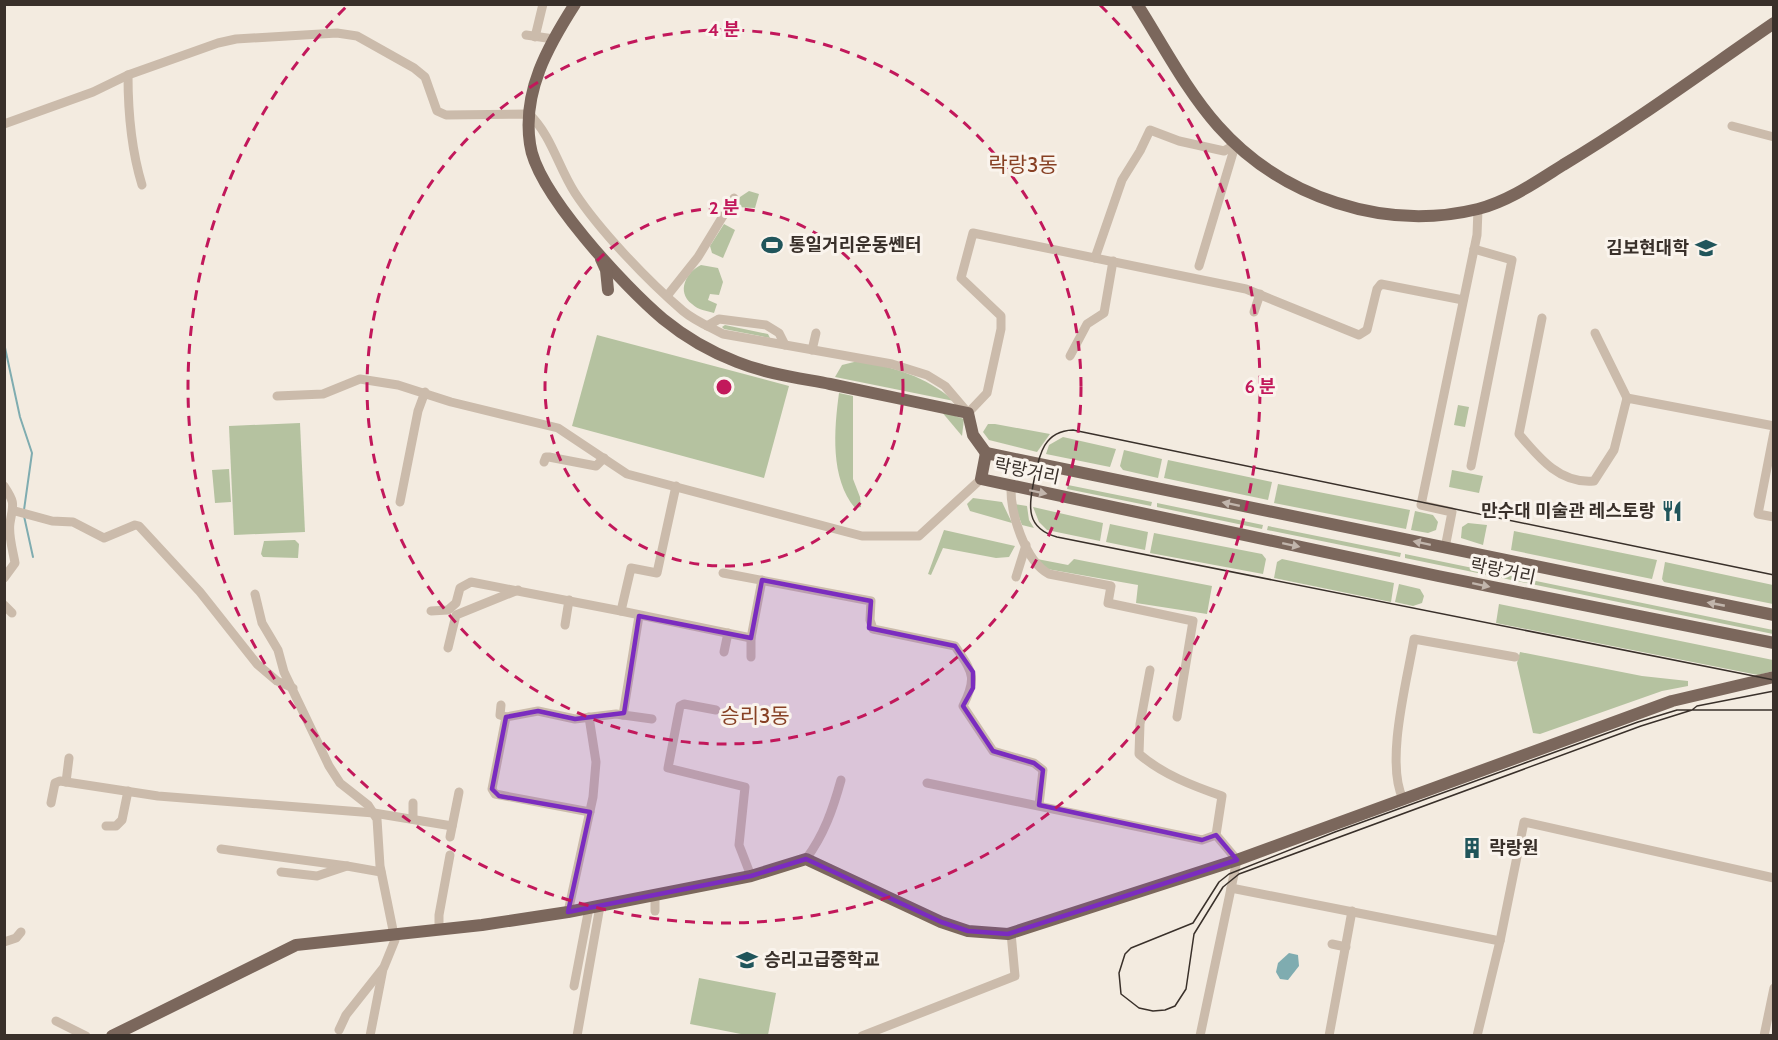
<svg xmlns="http://www.w3.org/2000/svg" width="1778" height="1040" font-family="Cabin,'Noto Sans KR',sans-serif">
<style>
.green{fill:#b5c2a0}
.water{fill:#7facb0}
.lines{fill:none;stroke-linecap:round;stroke-linejoin:round}
.stream{stroke:#7facb0;stroke-width:2}
.minor{stroke:#cbbbab;stroke-width:9}
.major{stroke:#7b675c;stroke-width:12}
.tram{stroke:#39302a;stroke-width:1.5}
.oneway{fill:#c1b5ac}
.marked{fill:#7b2cbf;fill-opacity:0.2;stroke:#7b2cbf;stroke-width:4.5;stroke-linejoin:round}
.ring{fill:none;stroke:#c2185b;stroke-width:3;stroke-dasharray:10 8}
.labels{text-anchor:middle;stroke-width:6;stroke-linejoin:round;paint-order:stroke}
.poi-label{font-size:18px;font-weight:bold;fill:#39302a;stroke:#faf4ed;text-anchor:start}
.street-label{font-size:18px;fill:#39302a;stroke:#faf4ed}
.quarter-label{font-size:21px;fill:#874024;stroke:#faf4ed}
.centre{fill:#c2185b;stroke:#faf4ed;stroke-width:3}
.ring-label{font-size:18px;text-anchor:middle;font-weight:bold;fill:#c2185b;stroke:#faf4ed;stroke-width:6;stroke-linejoin:round;paint-order:stroke}
</style>
<rect width="100%" height="100%" fill="#f3ebe0"/>
<g class="green">
<path d="M749,191l10,3 -4,14 -19,-1 4,-10z"/>
<path d="M724,224l11,6 -12,28 -11,-5 -2,-7z"/>
<path d="M701,265l17,3 5,14 -4,13 -9,-1 -2,6 9,4 -3,9c-7,-2 -16,-3 -22,-9 -16,-12 -6,-32 9,-39z"/>
<path d="M725,325l43,9 2,4 -46,-9 -2,-2z"/>
<path d="M597,335l192,51 -25,92 -192,-52z"/>
<path d="M858,361c36,6 67,15 96,40l-119,-24 7,-12z"/>
<path d="M839,393l14,3v83l7,18 1,10 -6,1c-25,-30 -21,-78 -16,-115z"/>
<path d="M1458,405l11,2 -4,20 -11,-2z"/>
<path d="M941,411l23,8 -2,17z"/>
<path d="M300,423l5,109 -71,3 -5,-109z"/>
<path d="M988,424h7l55,10 -13,18 -48,-12 -6,-8z"/>
<path d="M1063,437l53,12 -6,18 -64,-13 3,-9z"/>
<path d="M1124,450l38,9 -4,19 -35,-8 -3,-4z"/>
<path d="M1168,460l104,22 -4,18 -104,-22z"/>
<path d="M229,469l2,33 -16,1 -3,-33z"/>
<path d="M1452,470l31,6 -4,17 -30,-6z"/>
<path d="M1278,484l132,26 -4,19 -132,-26z"/>
<path d="M1068,485l84,17 -1,4 -84,-17z"/>
<path d="M973,498l29,4 10,21 -42,-12 -3,-7z"/>
<path d="M1157,503l106,22 -1,4 -105,-22z"/>
<path d="M1014,504l13,2 2,14 5,8 -12,-3z"/>
<path d="M1033,507l70,16 -3,18 -53,-11 -8,-8z"/>
<path d="M1415,511l18,4 5,7 -2,8 -8,3 -17,-3z"/>
<path d="M1468,523l19,2 -4,20 -22,-7 1,-11z"/>
<path d="M1110,524l38,8 -3,18 -39,-8z"/>
<path d="M1268,526l133,27 -1,4 -133,-27z"/>
<path d="M944,530l71,16 -6,11 -13,1 -53,-10 -12,27 -3,-1z"/>
<path d="M1514,531l143,29 -5,19 -141,-29z"/>
<path d="M1154,533l108,21 4,5 -3,15 -113,-21z"/>
<path d="M295,540l4,4 -1,14 -35,-1 -2,-3 3,-13z"/>
<path d="M1405,554l368,76v4l-368,-76z"/>
<path d="M1037,559l31,6 6,-6 138,27 -5,28 -71,-11 2,-18 -91,-16z"/>
<path d="M1282,559l112,24 -3,19 -117,-24 3,-16z"/>
<path d="M1665,562l108,23v19l-109,-22 -2,-3z"/>
<path d="M1399,584l21,5 4,7 -2,7 -9,3 -18,-4z"/>
<path d="M1499,604l274,56v11l-15,4 -262,-52z"/>
<path d="M1520,652l122,24 46,5v5l-26,5 -122,43 -7,-1 -16,-70z"/>
<path d="M699,978l77,15 -8,42h-22l-56,-11z"/>
</g>
<path class="water" d="M1289,953l9,2 1,11 -11,14 -8,-1 -4,-7 2,-9z"/>
<g class="lines">
<g class="stream">
<path d="M4,343l16,74 12,36 -8,57"/>
<path d="M24,516l9,41"/>
</g>
<g class="minor">
<path d="M526,35l28,4"/>
<path d="M535,37l8,-33"/>
<path d="M128,75c0,38 3,74 14,110"/>
<path d="M4,124l89,-32 35,-17 90,-32 18,-4 101,-6 20,3 57,32 11,9 12,34 9,4 83,-1c23,22 29,53 46,79 25,38 73,88 108,118 12,10 27,16 40,23l169,30 35,11 18,11 23,27 19,-20 14,-64v-13l-40,-38 12,-45 273,56 113,46 8,-5 10,-41 4,-5 82,16"/>
<path d="M1732,126l42,11"/>
<path d="M1095,258l27,-78 18,-29 10,-21 29,11 45,10 12,-7"/>
<path d="M1199,266l36,-120"/>
<path d="M667,296l31,-39 36,-59"/>
<path d="M1254,312l6,-18"/>
<path d="M1542,318l-23,116c20,24 41,50 75,47l20,-31 13,-52 147,28"/>
<path d="M707,326l12,-7 47,6 13,8 6,12"/>
<path d="M1595,333l32,65"/>
<path d="M812,350l4,-17"/>
<path d="M1070,356l17,-32 17,-11 9,-52"/>
<path d="M277,396l46,-2 37,-15 38,6 53,17 107,26 69,46 235,62h57l62,-57"/>
<path d="M1774,432l-16,82 16,3"/>
<path d="M544,462l2,-5h3l47,9 8,-8"/>
<path d="M1471,466l41,-206 -38,-11"/>
<path d="M4,486c12,18 9,18 6,37 -2,12 3,28 5,40l-11,15"/>
<path d="M1011,486c-1,27 14,75 38,88l62,12 -3,17 85,18 -16,96"/>
<path d="M400,502l18,-91 7,-19"/>
<path d="M15,511l37,10 21,1 31,16 31,-13 4,1 61,66 57,72 20,17 16,7"/>
<path d="M1445,548l7,-36 -31,-7 56,-270 1,-26"/>
<path d="M723,573l148,28 -1,19 3,9 82,17c17,26 23,30 8,60l30,45 41,12 9,7 -4,35"/>
<path d="M1016,577l10,-32"/>
<path d="M255,594l7,29 16,27 6,22 45,94 11,17 28,22 9,14 3,47 15,74 -11,27 -38,48 -7,15"/>
<path d="M4,605l8,8"/>
<path d="M431,611l17,-1 8,-7 4,-15 11,-6 150,29 10,-43 26,5 19,-87"/>
<path d="M621,611l130,27"/>
<path d="M565,625l4,-25"/>
<path d="M448,648l8,-33 62,-25"/>
<path d="M724,652l4,-19"/>
<path d="M751,657v-19l11,-58"/>
<path d="M1150,670l-10,54 -1,30c23,20 54,32 83,42l-6,39 21,25 -37,176"/>
<path d="M501,705l-1,10 6,2"/>
<path d="M716,710l-32,-6 -4,2 -12,62 77,19 -6,58 12,31"/>
<path d="M623,715l16,-99"/>
<path d="M66,782l3,-24"/>
<path d="M927,783l275,57 14,-5"/>
<path d="M1403,799c-18,-37 4,-118 11,-160l101,18"/>
<path d="M51,803l4,-20 5,-2 98,15 216,17 78,13"/>
<path d="M590,812l-95,-18 -3,-5 14,-72 32,-6 37,8 41,-5 36,5"/>
<path d="M413,819v-16"/>
<path d="M106,826h10l6,-6 6,-29"/>
<path d="M450,837l9,-45"/>
<path d="M221,849l126,17"/>
<path d="M806,859c18,-24 27,-50 35,-79"/>
<path d="M281,872l36,4 30,-10 34,6"/>
<path d="M1231,888l269,53"/>
<path d="M655,911v-15"/>
<path d="M568,912l25,-115 3,-35 -7,-45"/>
<path d="M439,929v-14l11,-60"/>
<path d="M4,942l12,-4 5,-6"/>
<path d="M1332,944l14,3"/>
<path d="M574,986l15,-78"/>
<path d="M56,1021l30,15"/>
<path d="M370,1036l13,-67"/>
<path d="M577,1036l23,-130"/>
<path d="M862,1036l153,-60 -4,-43"/>
<path d="M1329,1036l23,-125"/>
<path d="M1477,1036l23,-95 24,-119 250,56"/>
<path d="M1764,1036l10,-48"/>
</g>
<g class="major">
<path d="M575,4c-27,42 -53,88 -45,140 6,48 95,143 133,175 22,18 48,33 74,43 30,12 62,16 93,22 46,10 92,19 138,29l5,22 13,18"/>
<path d="M1137,4c26,41 49,86 81,122 63,71 166,106 260,83 31,-8 58,-27 85,-44 72,-43 141,-94 211,-142"/>
<path d="M601,259l5,11 2,20"/>
<path d="M1774,615l-788,-162 -5,26 457,97 336,67"/>
<path d="M112,1036l184,-91 186,-20 86,-13 183,-36 55,-17 135,63 27,9 40,3 229,-74 435,-159 102,-24"/>
</g>
<g class="tram">
<path d="M1774,575l-701,-145c-30,1 -34,26 -39,50 -5,26 -9,48 23,57l717,143"/>
<path d="M1774,691l-77,15 -5,4 -51,16 -402,148 -16,13 -29,47 -8,55 -11,17 -10,4 -12,1 -14,-3 -18,-14 -2,-21 6,-19 6,-6 62,-25 26,-41 10,-8 106,-42 303,-110 39,-12h97"/>
</g>
</g>
<defs><path id="oneway-solid" d="M-6-.8H1V-3.2L6.5 0L1 3.2V.8H-6Z" transform="scale(1.5)"/></defs>
<g class="oneway">
<use href="#oneway-solid" transform="translate(1038 492) rotate(12)"/>
<use href="#oneway-solid" transform="translate(1231 504) rotate(-168)"/>
<use href="#oneway-solid" transform="translate(1422 543) rotate(-168)"/>
<use href="#oneway-solid" transform="translate(1291 545) rotate(12)"/>
<use href="#oneway-solid" transform="translate(1481 585) rotate(12)"/>
<use href="#oneway-solid" transform="translate(1716 604) rotate(-169)"/>
</g>
<path class="marked" d="M762,580l109,21 -2,27 86,18 18,26v16l-10,18 30,45 41,12 9,7 -4,35 163,35 14,-5 21,25 -229,74 -40,-3 -27,-9 -135,-63 -55,17 -183,36 22,-100 -91,-16 -7,-7 14,-72 32,-6 37,8 49,-6 15,-97 112,22z"/>
<g class="ring">
<circle cx="724" cy="387" r="179"/>
<circle cx="724" cy="387" r="357"/>
<path d="M1100 5A536 536 0 1 1 348 5"/>
</g>
<defs>
<symbol id="stadium-bare" viewBox="-9 -9 18 18"><path d="M0-5a6.5 5 0 1 0 0 10a6.5 5 0 1 0 0-10ZM-3.5-1.8h7v3.6h-7Z" fill="#20555b" stroke="#faf4ed" stroke-width="2.5" paint-order="stroke"/></symbol>
<symbol id="university-bare" viewBox="-9 -9 18 18"><path d="M0-5L7-2L0 1L-7-2ZM-4 1L0 2.5L4 1V4Q0 6-4 4Z" fill="#20555b" stroke="#faf4ed" stroke-width="2.5" paint-order="stroke"/></symbol>
<symbol id="restaurant-bare" viewBox="-9 -9 18 18"><path d="M-5-6h1v4h1v-4h1v4h1v-4h1v5L-1.5 .5V6h-2V.5L-5-1ZM5-6V6H3V1.5H1.5Q1.5-4 5-6Z" fill="#20555b" stroke="#faf4ed" stroke-width="2.5" paint-order="stroke"/></symbol>
<symbol id="building-bare" viewBox="-9 -9 18 18"><path d="M-4-6H4V6H1V3H-1V6H-4ZM-2.5-4.3h1.7v1.8h-1.7ZM.8-4.3h1.7v1.8H.8ZM-2.5-1h1.7V.8h-1.7ZM.8-1h1.7V.8H.8Z" fill="#20555b" stroke="#faf4ed" stroke-width="2.5" paint-order="stroke"/></symbol>
<symbol id="school-bare" viewBox="-9 -9 18 18"><path d="M0-5L7-2L0 1L-7-2ZM-4 1L0 2.5L4 1V4Q0 6-4 4Z" fill="#20555b" stroke="#faf4ed" stroke-width="2.5" paint-order="stroke"/></symbol>
</defs>
<g fill-rule="evenodd">
<use href="#stadium-bare" x="757" y="230" width="30" height="30"/>
<use href="#university-bare" x="1691" y="233" width="30" height="30"/>
<use href="#restaurant-bare" x="1657" y="496" width="30" height="30"/>
<use href="#building-bare" x="1457" y="833" width="30" height="30"/>
<use href="#school-bare" x="732" y="945" width="30" height="30"/>
</g>
<g class="labels">
<g class="poi-label">
<text x="789" y="251">통일거리운동쎈터</text>
<text x="1689" y="254" text-anchor="end">김보현대학</text>
<text x="1655" y="517" text-anchor="end">만수대 미술관 레스토랑</text>
<text x="1489" y="854">락랑원</text>
<text x="764" y="966">승리고급중학교</text>
</g>
<g class="street-label">
<text transform="translate(1027 471) rotate(12)" y="6">락랑거리</text>
<text transform="translate(1503 571) rotate(12)" y="6">락랑거리</text>
</g>
<g class="quarter-label">
<text x="1023" y="172">락랑3동</text>
<text x="755" y="723">승리3동</text>
</g>
</g>
<circle cx="724" cy="387" r="9" class="centre"/>
<g class="ring-label">
<text x="724" y="36">4 분</text>
<text x="724" y="214">2 분</text>
<text x="1260" y="393">6 분</text>
</g>
<rect width="1778" height="1040" fill="none" stroke="#39302a" stroke-width="12"/>
</svg>
